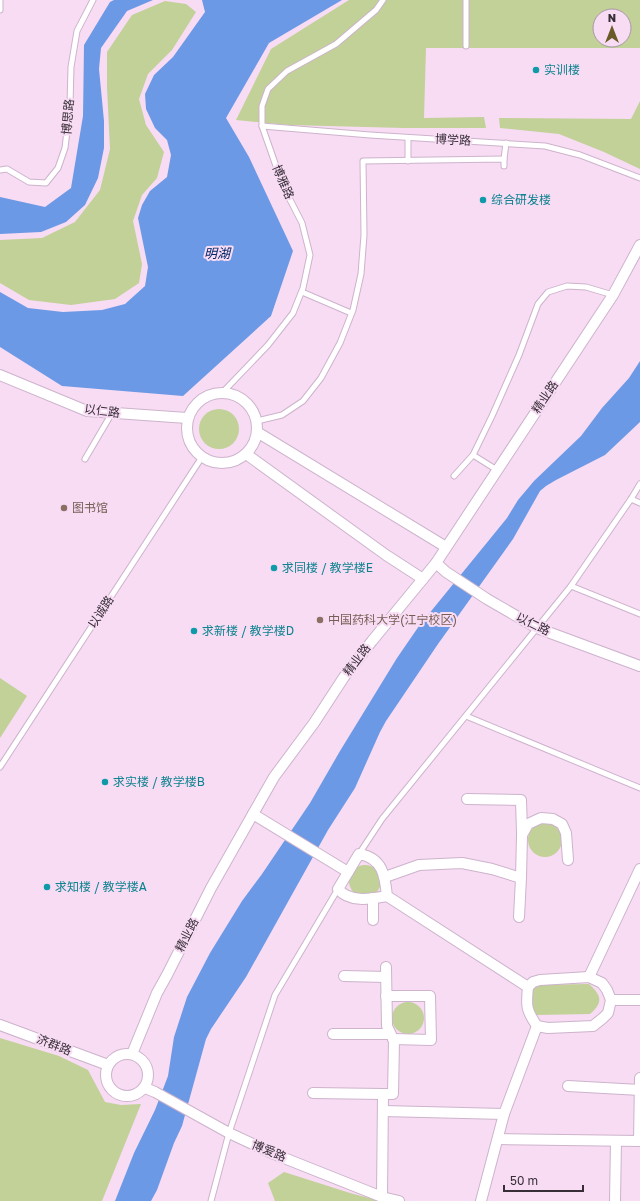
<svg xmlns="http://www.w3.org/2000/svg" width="640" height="1201" font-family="'Golos Text','Noto Sans SC',sans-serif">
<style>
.green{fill:#c1d197;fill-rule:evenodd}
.water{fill:#6c99e5}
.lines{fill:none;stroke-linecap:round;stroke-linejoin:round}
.service-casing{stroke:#cdb3cb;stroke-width:7}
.minor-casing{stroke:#cdb3cb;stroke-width:12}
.service{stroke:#fff;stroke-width:5}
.minor{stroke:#fff;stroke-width:10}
.culture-dot{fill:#0f9aa8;stroke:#f7dcf4;stroke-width:1.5}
.education-dot{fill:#8d6e63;stroke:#f7dcf4;stroke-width:1.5}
.labels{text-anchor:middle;stroke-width:4;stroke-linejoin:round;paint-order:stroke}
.culture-label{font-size:12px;fill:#0d838f;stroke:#f7dcf4;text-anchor:start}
.street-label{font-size:12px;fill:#372d36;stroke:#f7dcf4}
.education-label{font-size:12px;fill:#785e54;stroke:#f7dcf4;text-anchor:start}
.water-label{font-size:13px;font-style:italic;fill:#012769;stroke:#f7dcf4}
</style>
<rect width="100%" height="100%" fill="#f7dcf4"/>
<g class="green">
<path d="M349,0h291v48h-214l-2,70 60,-1 2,11h-82l-115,-3 -53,-5 35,-71zM600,16h24v24h-24z"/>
<path d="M165,1l21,3 10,8 -24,38 -24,24 -9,25 7,26 18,27 -7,26 -15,17 -9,26 9,43 -3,19 -24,16 -44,6 -42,-5 -29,-17v-43l42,-2 33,-16 25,-32 10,-41 -3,-62v-35l25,-37z"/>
<path d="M640,101v68l-36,-17 -45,-18 -59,-6 -1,-10 132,1z"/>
<circle cx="219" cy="429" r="20"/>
<path d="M0,678l27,18 -27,42z"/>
<circle cx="545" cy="840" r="17"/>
<circle cx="365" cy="881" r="16"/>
<path d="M589,984c12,11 15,18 1,30l-54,1 -6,-4 -2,-18 6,-8z"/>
<circle cx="408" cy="1018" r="16"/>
<path d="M0,1038l59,18 29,14 17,32 16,3 20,-1 -39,97h-102z"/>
<path d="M284,1172l66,21 30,8h-105l-7,-18z"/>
</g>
<g class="water">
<path d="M114,0h39l-26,11 -26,37 -2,21 5,52v27l-6,30 -13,27 -19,17 -25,10 -41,2v-37l45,10 26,-19 12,-72 1,-71 26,-43z"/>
<path d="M202,0h140l-73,43 -43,75 23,39 44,94 -22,65 -88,80 -121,-10 -62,-39v-55l28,16 35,4 39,-2 23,-6 20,-18 3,-19 -10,-49 4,-13 8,-14 17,-14 4,-22 -4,-15 -12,-12 -9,-19 -1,-15 9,-19 19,-18 32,-45z"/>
<path d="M640,361v61l-35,33 -49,25 -10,6 -6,5 -27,48 -75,105 -52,77 -6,11 -25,56 -27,42 -82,147 -35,52 -5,10 -24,87 -8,17 -17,47 -6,11h-36l19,-48 21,-43 13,-34 6,-39 13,-40 23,-44 32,-52 20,-27 48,-71 30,-52 57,-93 22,-32 88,-108 11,-18 16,-19 47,-45 21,-28 27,-30z"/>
</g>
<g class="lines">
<defs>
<g id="service">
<path d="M0,10v-10"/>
<path d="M466,46v-46"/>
<path d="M262,126l108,9 175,11 35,9 60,23"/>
<path d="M504,159l2,-16"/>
<path d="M408,161v-23"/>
<path d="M0,170l7,-1 22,13 17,1 12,-15 7,-20 5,-43 1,-38 6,-36 16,-31"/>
<path d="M302,292l49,21"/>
<path d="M223,392l45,-47 25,-32 10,-25 7,-33 -8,-32 -19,-37 -21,-60v-20l6,-17 19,-18 49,-27 40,-34 7,-10"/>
<path d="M257,421l25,-6 21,-14 18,-23 19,-35 13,-33 8,-36 3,-39 -1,-74 141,-2v7"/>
<path d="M473,455l24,15"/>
<path d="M85,459l27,-46"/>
<path d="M454,476l19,-21 19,-39 27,-61 19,-51 10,-12 19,-6 19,1 27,8"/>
<path d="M631,499l9,4"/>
<path d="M571,586l69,28"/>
<path d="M466,716l174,72"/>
<path d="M0,767l202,-310"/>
<path d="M359,854l23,-35 189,-233 60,-87 9,-15"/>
<path d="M211,1201l18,-68 46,-138 63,-106"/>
</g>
<g id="minor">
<path d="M0,375l87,36 100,7"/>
<circle cx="222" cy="428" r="35"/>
<path d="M257,432l189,115"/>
<path d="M246,454l140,101 37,24"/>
<path d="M436,563l10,9 41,27 50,29 103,38"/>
<path d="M467,799l54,1 1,33"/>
<path d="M253,814l95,58"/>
<path d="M385,877l34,-12 43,-2 30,6 29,9 -2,39"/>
<path d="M521,878l1,-43 6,-11 13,-6 12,1 9,5 4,9 2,27"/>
<path d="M387,896c-2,-20 -4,-38 -28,-42l-21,35c12,14 32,10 49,7l141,91"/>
<path d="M373,898v22"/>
<path d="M344,976l42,1"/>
<path d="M589,977l13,6 5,7 4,10 -3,13 -5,5 -10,8 -45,2 -11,-2c-11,-16 -11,-20 -9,-39l5,-5 7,-2z"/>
<path d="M589,977l51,-108"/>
<path d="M386,996h44l1,44 -38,-1"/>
<path d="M611,1000h29"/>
<path d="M0,1025l108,40"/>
<path d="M333,1034h57"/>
<circle cx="127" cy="1075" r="21"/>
<path d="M132,1054l25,-61 10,-18 44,-87 63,-111 40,-54 30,-46 28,-36 64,-78 177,-268 27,-50"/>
<path d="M568,1086l72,4"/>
<path d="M145,1088l10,4 74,41 45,21 108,43 17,4"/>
<path d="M313,1093l70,1"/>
<path d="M383,1111l121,3"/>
<path d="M498,1139l141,2 1,-63"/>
<path d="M382,1197l1,-103h10l1,-53 -7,-15 -1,-59"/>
<path d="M481,1201l23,-87 33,-88"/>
<path d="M615,1201l1,-60"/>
</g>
</defs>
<use href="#service" class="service-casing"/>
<use href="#minor" class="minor-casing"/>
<use href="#service" class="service"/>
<use href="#minor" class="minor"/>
</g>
<g class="culture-dot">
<circle cx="536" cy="70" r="4"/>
<circle cx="483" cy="200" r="4"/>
<circle cx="274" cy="568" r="4"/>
<circle cx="194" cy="631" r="4"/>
<circle cx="105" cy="782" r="4"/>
<circle cx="47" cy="887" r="4"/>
</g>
<g class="education-dot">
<circle cx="64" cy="508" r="4"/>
<circle cx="320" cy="620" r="4"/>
</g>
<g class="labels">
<g class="culture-label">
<text x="544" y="74">实训楼</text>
<text x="491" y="204">综合研发楼</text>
<text x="282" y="572">求同楼 / 教学楼E</text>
<text x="202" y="635">求新楼 / 教学楼D</text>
<text x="113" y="786">求实楼 / 教学楼B</text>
<text x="55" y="891">求知楼 / 教学楼A</text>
</g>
<g class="street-label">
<text transform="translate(68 117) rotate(-85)" y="4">博思路</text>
<text transform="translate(453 140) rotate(3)" y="4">博学路</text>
<text transform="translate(283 182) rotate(67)" y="4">博雅路</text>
<text transform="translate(545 397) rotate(-56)" y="4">精业路</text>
<text transform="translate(102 411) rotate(7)" y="4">以仁路</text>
<text transform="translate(101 612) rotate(-57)" y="4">以诚路</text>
<text transform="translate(533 624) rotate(26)" y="4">以仁路</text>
<text transform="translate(357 660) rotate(-53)" y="4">精业路</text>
<text transform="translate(187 935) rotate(-63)" y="4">精业路</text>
<text transform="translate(54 1045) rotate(21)" y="4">济群路</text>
<text transform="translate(269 1151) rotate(23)" y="4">博爱路</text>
</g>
<g class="education-label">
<text x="72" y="512">图书馆</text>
<text x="328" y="624">中国药科大学(江宁校区)</text>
</g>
<g class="water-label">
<text x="217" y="258">明湖</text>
</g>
</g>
<g transform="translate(612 28)"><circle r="19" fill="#f7dcf4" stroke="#aa96a8"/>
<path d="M0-3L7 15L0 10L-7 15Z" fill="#695a27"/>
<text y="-6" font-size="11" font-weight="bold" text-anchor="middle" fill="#372d36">N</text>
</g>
<path d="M504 1185v6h79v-6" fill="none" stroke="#372d36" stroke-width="2"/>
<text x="510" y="1185" font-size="12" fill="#372d36" stroke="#f7dcf4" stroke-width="3" paint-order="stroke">50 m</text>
</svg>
